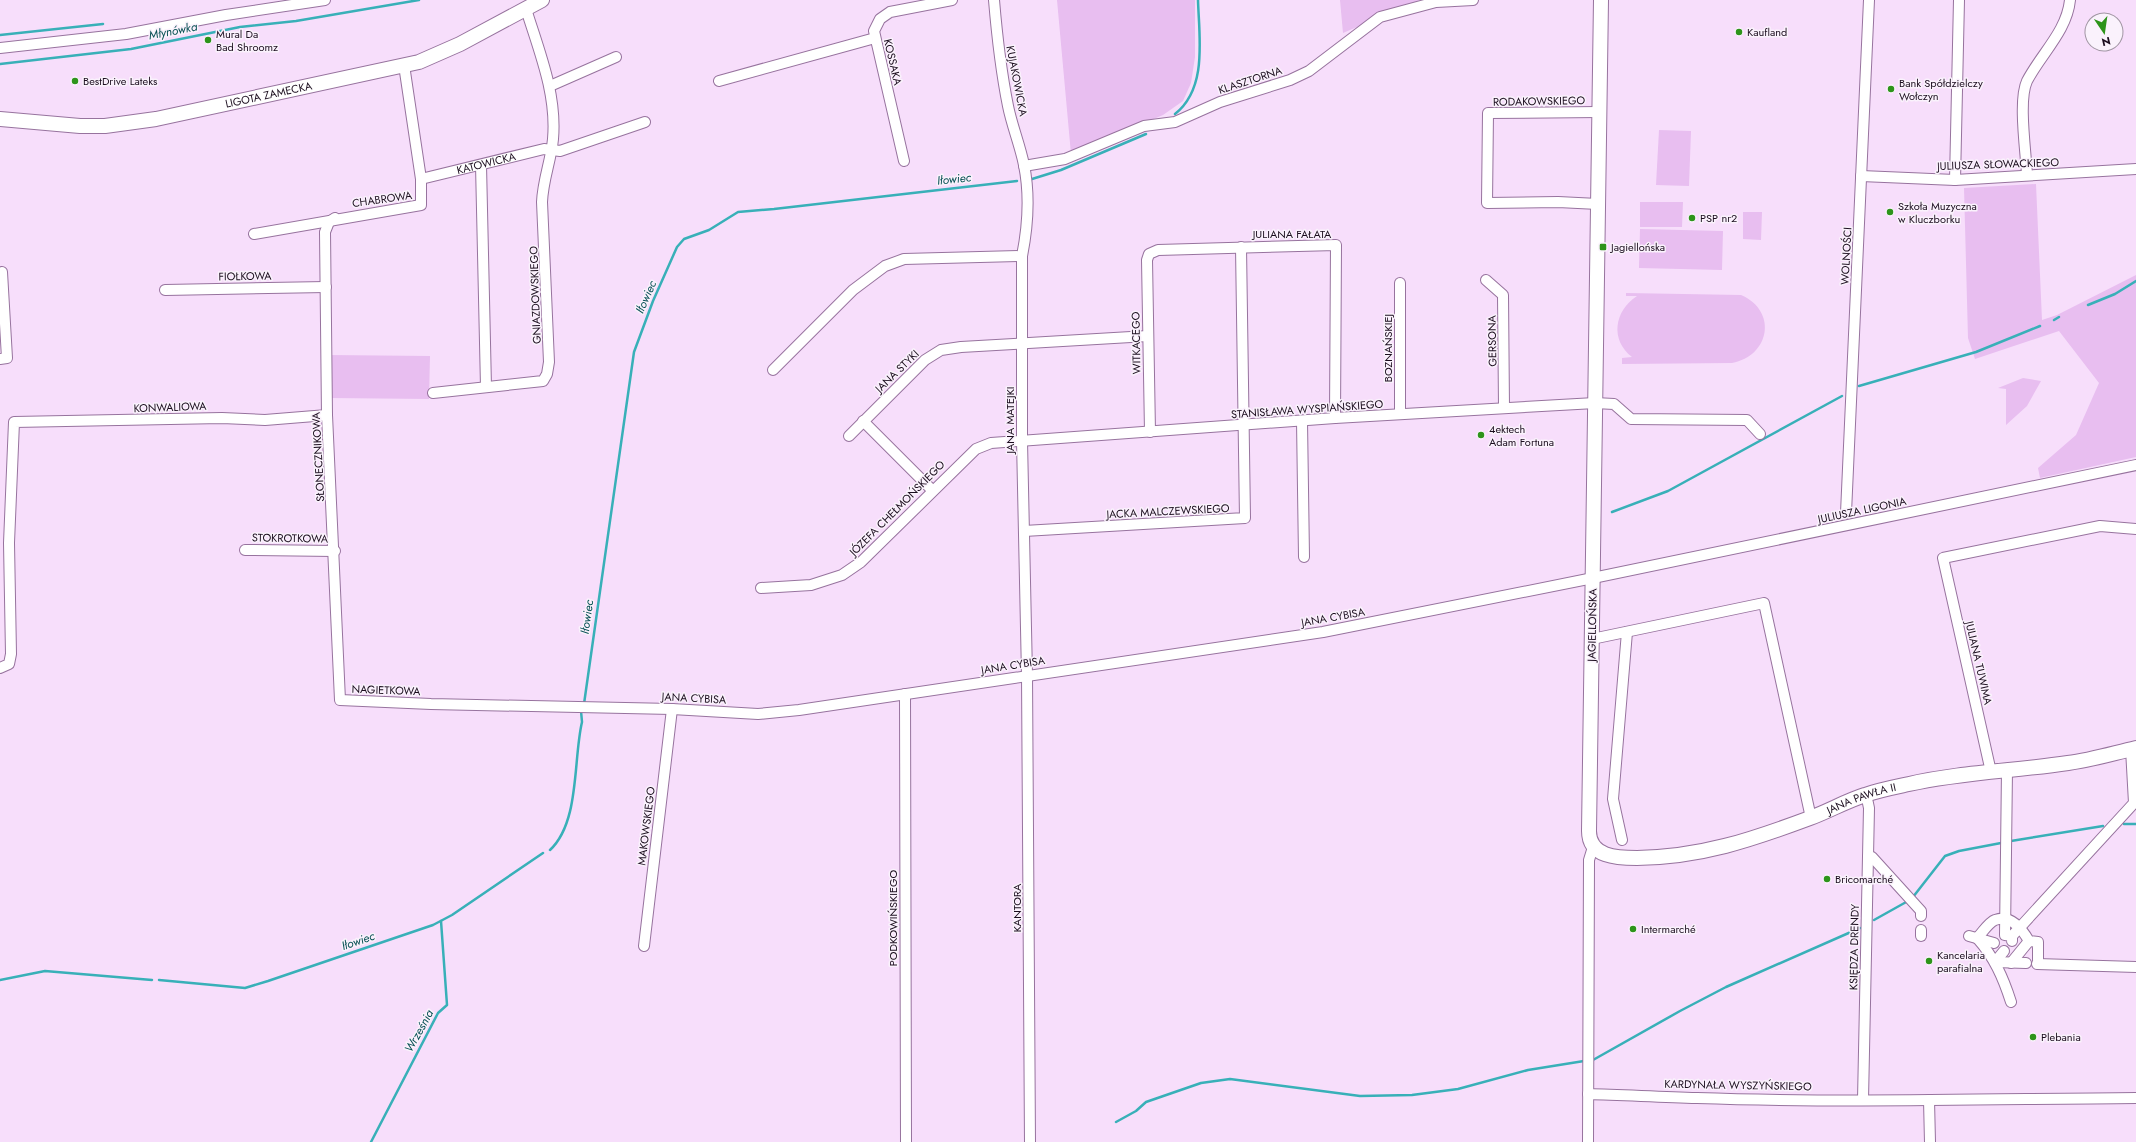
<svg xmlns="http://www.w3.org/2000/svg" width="2136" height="1142" font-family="Jost,sans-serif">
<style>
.green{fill:#e8bef0}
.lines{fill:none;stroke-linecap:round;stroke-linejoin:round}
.stream{stroke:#38b0b8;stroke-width:2.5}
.street-casing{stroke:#97739e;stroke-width:12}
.secondary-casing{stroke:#97739e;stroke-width:16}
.street{stroke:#fff;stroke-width:10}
.secondary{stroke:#fff;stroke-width:14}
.poi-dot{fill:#2d941a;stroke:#faf2fc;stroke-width:1.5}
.labels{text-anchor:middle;stroke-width:3;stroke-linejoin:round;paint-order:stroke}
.poi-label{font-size:11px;fill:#1b0d1e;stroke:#faf2fc;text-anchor:start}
.street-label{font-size:11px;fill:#1b0d1e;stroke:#faf2fc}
.water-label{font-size:12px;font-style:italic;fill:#064f53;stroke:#faf2fc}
</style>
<rect width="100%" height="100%" fill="#f7defb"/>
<g class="green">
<path d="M1057,0h138v57l-4,26 -8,18 -20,14 -92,39z"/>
<path d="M1340,0h80l-77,33z"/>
<path d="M1659,130l32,1 -2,55 -33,-1z"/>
<path d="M2036,184l6,136 15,-5 79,-40v182l-96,21 -2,-10 38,-33 23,-52 -40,-52 -84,28 -7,-21 -4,-150z"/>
<path d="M1640,202h43l-1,25h-42z"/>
<path d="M1743,212h19l-1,28 -18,-1z"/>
<path d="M1640,229l83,2 -1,39 -83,-2z"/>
<path d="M1626,293l115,2c37,16 29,61 -9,68l-110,1v-6l10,-1c-22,-17 -18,-46 5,-61h-11z"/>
<path d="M329,355l101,1 -1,43 -99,-1z"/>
<path d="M2023,378l18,3 -14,25 -21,19v-36l-8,-1z"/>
</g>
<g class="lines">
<g class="stream">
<path d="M0,35l103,-11"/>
<path d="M0,64l131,-15 109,-22 56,-6 123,-21"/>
<path d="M1175,114c33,-26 24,-77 23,-114"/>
<path d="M1032,179l29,-9 85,-36"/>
<path d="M2088,305l27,-11 21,-13"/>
<path d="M2054,320l5,-3"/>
<path d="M1859,386l117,-34 64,-26"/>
<path d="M1612,512l56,-21 174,-95"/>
<path d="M584,704l50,-352 19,-51 24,-54 7,-8 25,-9 29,-18 36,-3 243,-28"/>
<path d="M2124,824h12"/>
<path d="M2011,841l92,-15"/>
<path d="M550,850c30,-28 23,-90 32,-128l-1,-11"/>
<path d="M1913,897l32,-41 14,-5 42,-8"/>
<path d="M1874,920l34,-19"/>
<path d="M0,980l45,-9 107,9"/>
<path d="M159,980l86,8 23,-7 165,-56 19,-10 91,-62"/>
<path d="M1593,1060l87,-49 46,-24 134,-59"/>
<path d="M1116,1122l20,-11 10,-9 55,-19 29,-4 130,17 52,-1 46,-6 70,-19 56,-9"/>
<path d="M371,1142l67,-129 9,-8 -6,-84"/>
</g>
<defs>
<g id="street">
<path d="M994,0c3,36 7,71 14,106 4,20 12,39 16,59 6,30 4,61 -2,91v185l5,234 3,467"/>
<path d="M0,48l126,-14 100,-19 99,-15"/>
<path d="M719,81l156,-43"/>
<path d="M550,86l66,-29"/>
<path d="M904,161l-30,-130 6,-12 10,-7 62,-12"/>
<path d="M481,165l5,222"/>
<path d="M1024,166l41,-7 79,-33 31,-4 45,-20 70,-22 19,-9 71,-54 56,-15 37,-2"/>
<path d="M2027,175c-1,-23 -9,-75 0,-94 14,-27 40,-50 43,-81"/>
<path d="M1861,176l94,4 181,-11"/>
<path id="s1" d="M421,179l123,-30 16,2 85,-29"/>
<path d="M1955,180l4,-180"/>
<path d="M1598,204l-40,-2 -71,1 1,-90 111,-1"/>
<path d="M335,218l-6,4 -4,10 2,183 13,285 91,4 241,5 86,5 41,-4 524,-78 270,-54 543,-113"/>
<path d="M254,234l167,-29v-26l-17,-114"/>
<path d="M1486,280l17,15 1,113"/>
<path d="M165,290l161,-3"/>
<path d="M0,359l7,-1 -5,-86"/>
<path d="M773,370l80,-80 32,-24 19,-7 118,-3"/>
<path d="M433,393l110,-12 4,-7 2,-12 -7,-160c1,-23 9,-41 11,-63 4,-45 -14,-88 -27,-130"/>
<path d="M1400,414v-131"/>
<path d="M863,421l69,69"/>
<path d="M1302,421l2,136"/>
<path d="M1150,432l-3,-172 2,-6 9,-4 178,-5 -1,173"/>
<path d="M849,436l76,-76 16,-10 20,-3 187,-11"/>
<path d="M1846,513l23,-513"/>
<path d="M1024,531l221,-13 -4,-271"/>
<path d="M245,550l90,1"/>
<path d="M761,588l50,-3 31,-10 19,-13 115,-113 15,-6 344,-25 260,-15 19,1 17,15 116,1 13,14"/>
<path d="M1592,639l172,-36 47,215"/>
<path d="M0,668l9,-4 2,-10 -2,-111 5,-121 208,-4 43,2 62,-5"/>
<path d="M905,694l1,448"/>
<path d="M2007,770l-2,165 7,1v5"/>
<path d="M1991,772l-48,-214 157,-32 36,3"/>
<path d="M1622,840l-9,-41 14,-167"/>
<path d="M1868,857h4l49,54v5"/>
<path d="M1921,936v-6"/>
<path d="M1969,936l25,7"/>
<path d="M2012,936l122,-133 -3,-54"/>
<path d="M644,946l28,-237"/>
<path d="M1995,962l31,1"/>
<path d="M1995,962l9,-11"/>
<path d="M2011,963l18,-22"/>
<path d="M2037,964l99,3"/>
<path d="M2011,1002c-8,-25 -17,-45 -34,-64 5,-5 12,-16 18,-18 16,-6 27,9 34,21l9,1v18"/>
<path d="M1588,1094c36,1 72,3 109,4 146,5 293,1 439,0"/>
<path d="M1863,1100l6,-292 -3,-14"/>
<path d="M1929,1100l1,42"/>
<path d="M1588,1142l1,-282 4,-13"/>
</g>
<g id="secondary">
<path id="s2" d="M1601,0l-12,831c0,26 28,27 48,27 64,-1 114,-18 173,-40 19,-7 36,-17 55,-23 14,-5 30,-8 44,-11 52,-12 106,-13 159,-21 23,-3 46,-10 68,-15"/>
<path id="s3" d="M0,119l80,7h25l51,-7 263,-57 41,-18 82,-44"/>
</g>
</defs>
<use href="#street" class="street-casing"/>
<use href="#secondary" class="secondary-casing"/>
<use href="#street" class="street"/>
<use href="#secondary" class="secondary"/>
</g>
<g class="poi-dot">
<circle cx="1739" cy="32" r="4"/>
<circle cx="208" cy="40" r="4"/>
<circle cx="75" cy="81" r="4"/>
<circle cx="1891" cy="89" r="4"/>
<circle cx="1890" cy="212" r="4"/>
<circle cx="1692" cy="218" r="4"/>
<rect x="1599" y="243" width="8" height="8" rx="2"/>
<circle cx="1481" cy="435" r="4"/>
<circle cx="1827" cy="879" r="4"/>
<circle cx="1633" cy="929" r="4"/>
<circle cx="1929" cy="961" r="4"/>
<circle cx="2033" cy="1037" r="4"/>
</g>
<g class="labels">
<g class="poi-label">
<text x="1747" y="36">Kaufland</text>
<text x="216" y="38">Mural Da<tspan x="216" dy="13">Bad Shroomz</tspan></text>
<text x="83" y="85">BestDrive Lateks</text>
<text x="1899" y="87">Bank Spółdzielczy<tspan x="1899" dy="13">Wołczyn</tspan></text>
<text x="1898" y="210">Szkoła Muzyczna<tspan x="1898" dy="13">w Kluczborku</tspan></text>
<text x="1700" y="222">PSP nr2</text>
<text x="1611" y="251">Jagiellońska</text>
<text x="1489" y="433">4ektech<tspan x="1489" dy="13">Adam Fortuna</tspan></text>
<text x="1835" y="883">Bricomarché</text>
<text x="1641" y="933">Intermarché</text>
<text x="1937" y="959">Kancelaria<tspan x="1937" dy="13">parafialna</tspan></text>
<text x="2041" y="1041">Plebania</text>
</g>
<g class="street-label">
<text transform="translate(893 62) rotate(77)" y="4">KOSSAKA</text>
<text transform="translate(1250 80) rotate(-18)" y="4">KLASZTORNA</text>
<text transform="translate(1017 81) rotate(79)" y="4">KUJAKOWICKA</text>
<text dy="4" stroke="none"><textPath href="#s3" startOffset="272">LIGOTA ZAMECKA</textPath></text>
<text transform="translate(1539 101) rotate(-1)" y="4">RODAKOWSKIEGO</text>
<text dy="4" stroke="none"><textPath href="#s1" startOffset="67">KATOWICKA</textPath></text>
<text transform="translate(1998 164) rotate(-2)" y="4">JULIUSZA SŁOWACKIEGO</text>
<text transform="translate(382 199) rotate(-8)" y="4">CHABROWA</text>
<text x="1292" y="238">JULIANA FAŁATA</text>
<text transform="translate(1846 256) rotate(-87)" y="4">WOLNOŚCI</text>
<text transform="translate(245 276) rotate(-1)" y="4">FIOŁKOWA</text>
<text transform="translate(535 295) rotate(-92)" y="4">GNIAZDOWSKIEGO</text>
<text transform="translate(1492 341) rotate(-91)" y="4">GERSONA</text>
<text transform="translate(1136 343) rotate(-91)" y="4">WITKACEGO</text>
<text transform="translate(1388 348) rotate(-90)" y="4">BOZNAŃSKIEJ</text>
<text transform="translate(897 371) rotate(-44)" y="4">JANA STYKI</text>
<text transform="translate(170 407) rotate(-2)" y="4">KONWALIOWA</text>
<text transform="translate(1307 409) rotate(-4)" y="4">STANISŁAWA WYSPIAŃSKIEGO</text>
<text transform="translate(1010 420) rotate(-90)" y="4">JANA MATEJKI</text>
<text transform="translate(318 457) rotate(-93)" y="4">SŁONECZNIKOWA</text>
<text transform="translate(897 508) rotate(-45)" y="4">JÓZEFA CHEŁMOŃSKIEGO</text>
<text transform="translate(1862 510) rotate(-12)" y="4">JULIUSZA LIGONIA</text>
<text transform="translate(1168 511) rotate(-3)" y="4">JACKA MALCZEWSKIEGO</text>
<text transform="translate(290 538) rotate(1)" y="4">STOKROTKOWA</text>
<text transform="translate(1333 617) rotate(-10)" y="4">JANA CYBISA</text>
<text transform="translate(1592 625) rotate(-89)" y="4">JAGIELLOŃSKA</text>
<text transform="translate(1979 663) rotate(77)" y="4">JULIANA TUWIMA</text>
<text transform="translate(1013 665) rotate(-9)" y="4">JANA CYBISA</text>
<text transform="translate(386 690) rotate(2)" y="4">NAGIETKOWA</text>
<text transform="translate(694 698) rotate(3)" y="4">JANA CYBISA</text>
<text dy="4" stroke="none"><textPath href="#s2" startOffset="1127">JANA PAWŁA II</textPath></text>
<text transform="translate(646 826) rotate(-83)" y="4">MAKOWSKIEGO</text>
<text transform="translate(1017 908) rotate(-90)" y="4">KANTORA</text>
<text transform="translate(893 918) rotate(-90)" y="4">PODKOWIŃSKIEGO</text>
<text transform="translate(1854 947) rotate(-89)" y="4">KSIĘDZA DRENDY</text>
<text transform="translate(1738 1085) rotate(1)" y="4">KARDYNAŁA WYSZYŃSKIEGO</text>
</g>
<g class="water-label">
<text transform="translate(173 31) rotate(-11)" y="4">Młynówka</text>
<text transform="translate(954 179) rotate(-6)" y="4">Iłowiec</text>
<text transform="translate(646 297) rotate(-66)" y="4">Iłowiec</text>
<text transform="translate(587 617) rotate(-82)" y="4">Iłowiec</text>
<text transform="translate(358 941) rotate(-19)" y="4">Iłowiec</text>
<text transform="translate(419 1031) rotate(-61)" y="4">Września</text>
</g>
</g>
<g transform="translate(2104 32) rotate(167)"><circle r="19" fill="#faf2fc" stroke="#a196a3"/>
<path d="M0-3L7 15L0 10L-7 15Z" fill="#2d941a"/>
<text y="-6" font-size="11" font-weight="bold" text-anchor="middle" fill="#1b0d1e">N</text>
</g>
</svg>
